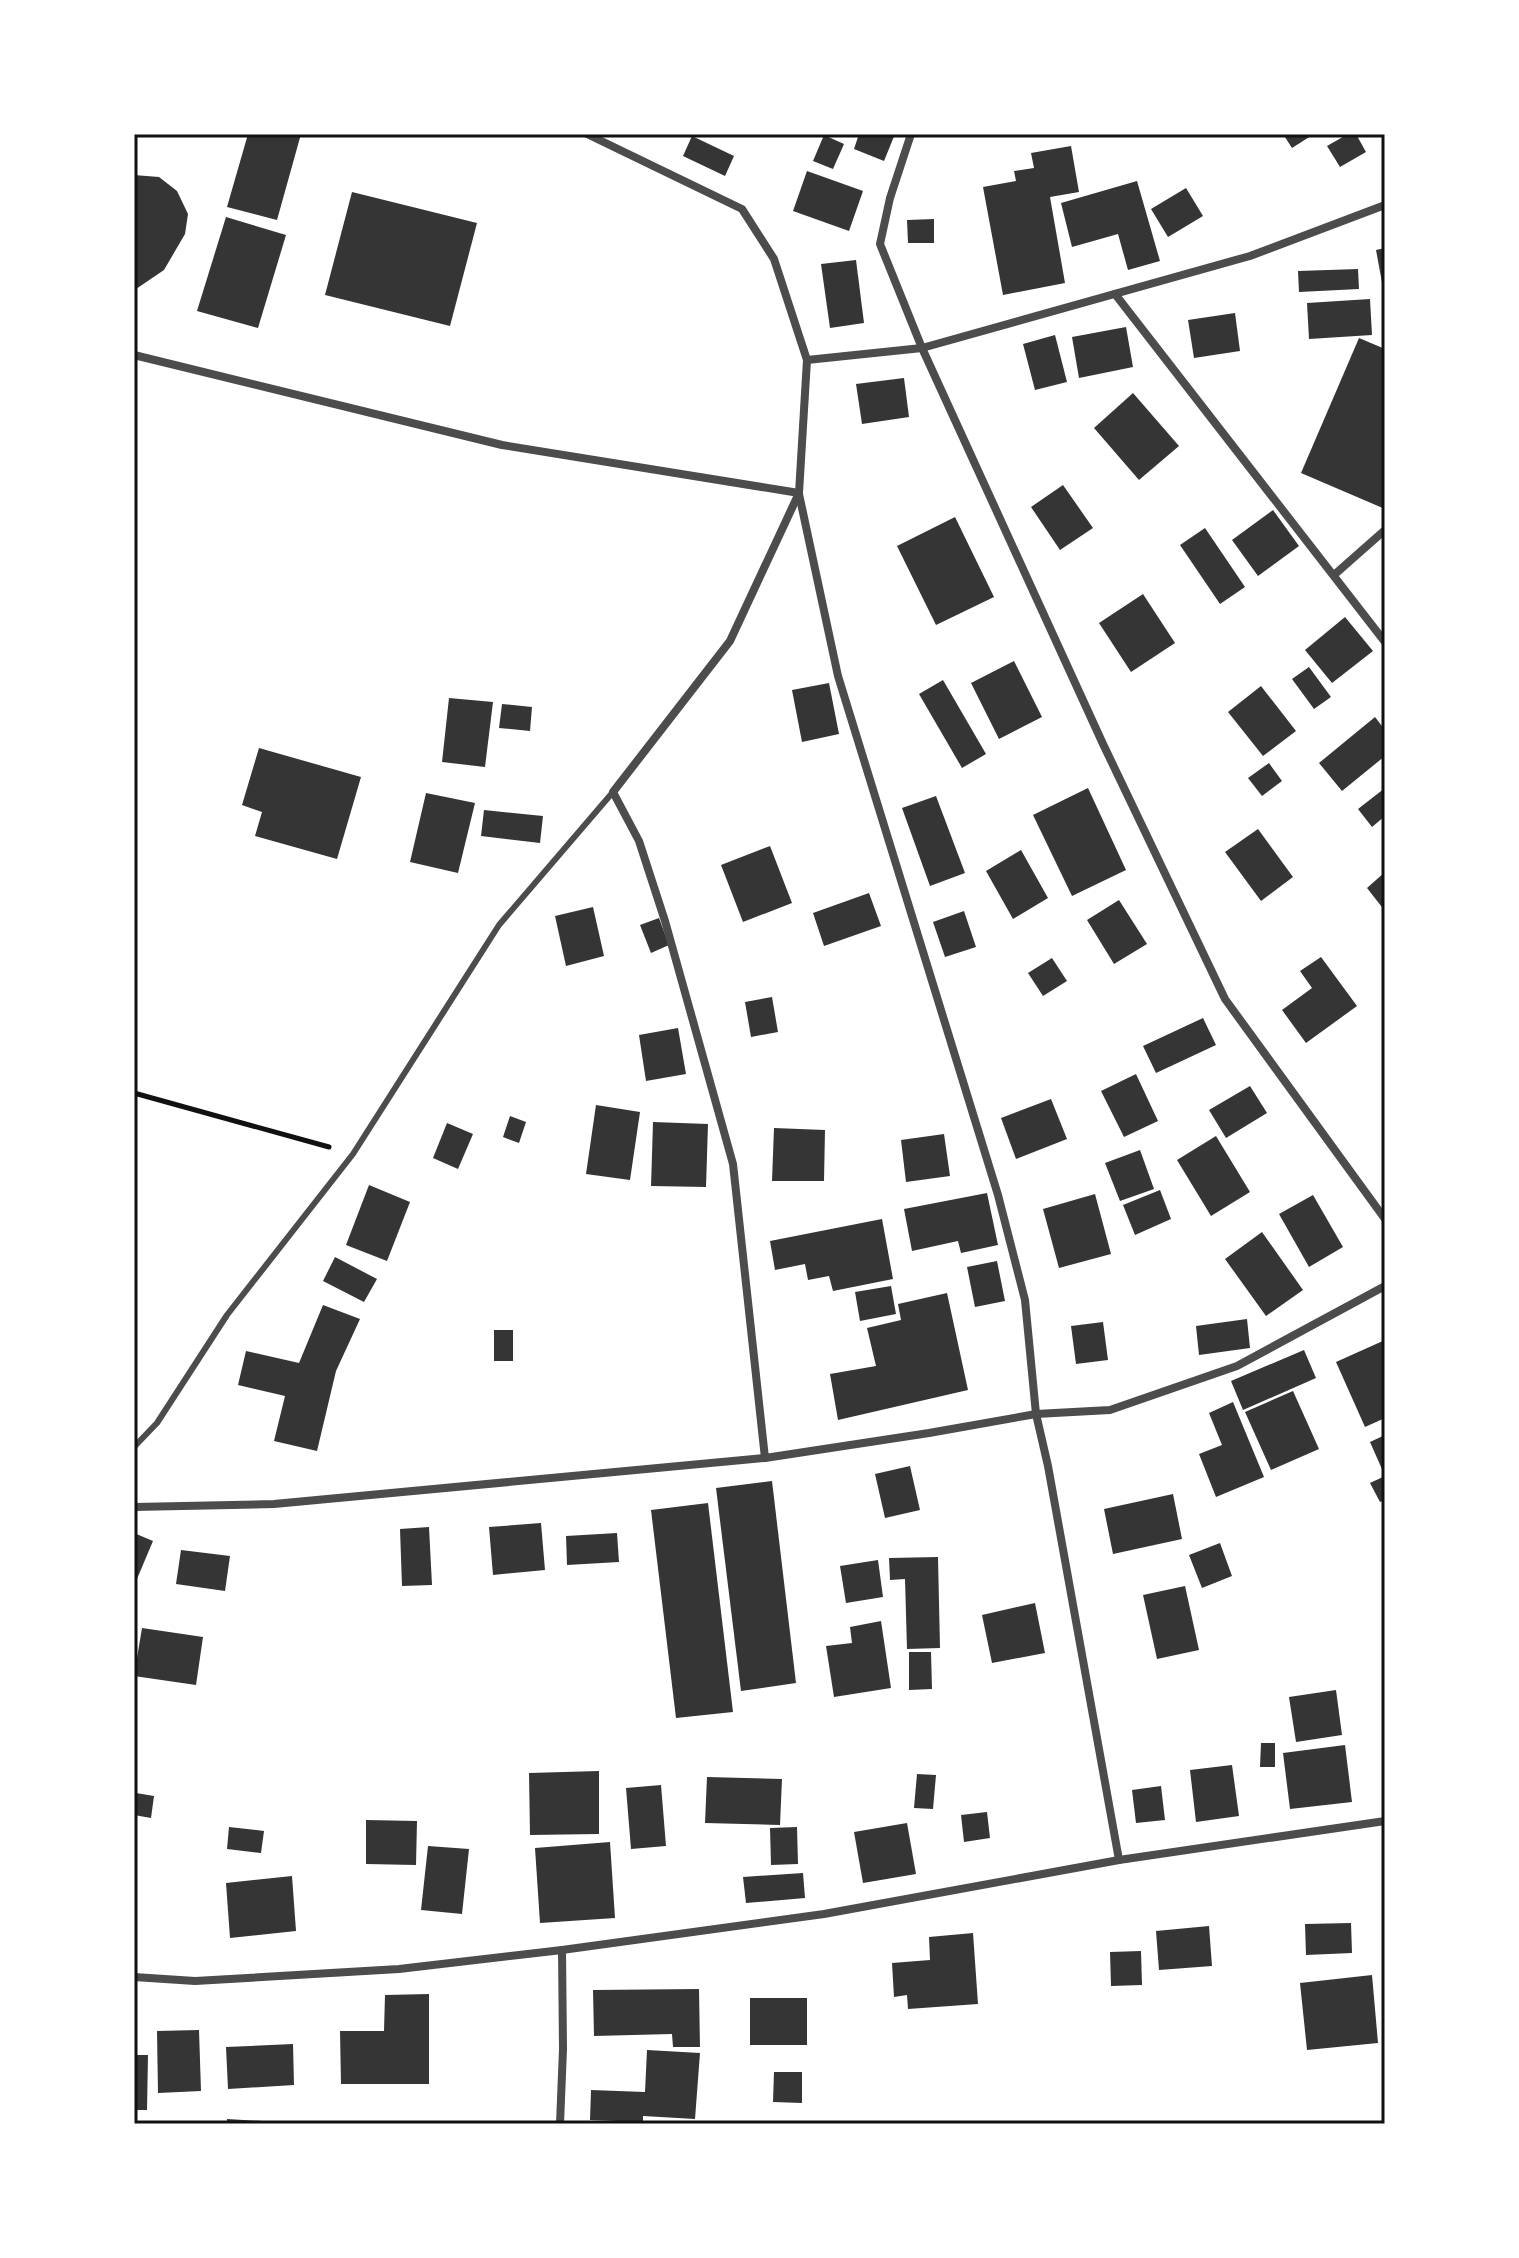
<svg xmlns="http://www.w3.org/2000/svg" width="1519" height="2258" font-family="Bitter,serif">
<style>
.building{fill:#353535}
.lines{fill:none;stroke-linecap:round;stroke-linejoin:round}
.path{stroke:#111;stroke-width:5}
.service{stroke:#4c4c4c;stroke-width:6}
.minor{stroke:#4c4c4c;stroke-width:8}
.neatline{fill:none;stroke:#111;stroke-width:3}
</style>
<rect width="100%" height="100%" fill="#fff"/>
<g class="building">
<path d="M248,134h53l-24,86 -50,-13z"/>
<path d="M859,134h36l-11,27 -30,-12z"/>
<path d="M1283,134h31l-22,14z"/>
<path d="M1348,134h8l10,18 -26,15 -13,-21z"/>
<path d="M824,135l20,9 -11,25 -20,-8z"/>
<path d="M692,136l42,20 -9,20 -42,-20z"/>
<path d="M1071,146l8,46 -29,5 15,86 -62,12 -20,-108 33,-6 -2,-10 20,-3 -3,-15z"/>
<path d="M807,171l56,20 -14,40 -56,-20z"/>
<path d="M134,175l25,2 18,14 11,23 -3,20 -21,36 -28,19h-2z"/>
<path d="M1137,181l23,80 -32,9 -10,-36 -46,13 -11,-44z"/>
<path d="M1186,188l17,28 -35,21 -17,-28z"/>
<path d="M352,192l125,31 -27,103 -125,-31z"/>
<path d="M226,217l60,18 -28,93 -61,-17z"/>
<path d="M934,219v24h-26l-1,-23z"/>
<path d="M1385,248v40h-2l-7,-38z"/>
<path d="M856,260l8,63 -34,5 -9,-64z"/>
<path d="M1358,269l1,20 -60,3 -1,-21z"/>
<path d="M1370,299l2,36 -63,4 -2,-36z"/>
<path d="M1235,313l5,38 -46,7 -6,-38z"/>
<path d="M1126,327l7,40 -54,11 -7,-41z"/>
<path d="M1055,335l12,47 -32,8 -12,-46z"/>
<path d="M1359,338l26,11v160l-84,-36z"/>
<path d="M904,378l5,39 -47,7 -6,-40z"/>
<path d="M1133,393l46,53 -40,34 -45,-52z"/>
<path d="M1063,485l30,43 -33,22 -29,-43z"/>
<path d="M1273,510l26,36 -41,30 -26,-36z"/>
<path d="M955,517l39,80 -58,28 -39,-79z"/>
<path d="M1205,528l40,59 -25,17 -40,-59z"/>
<path d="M1143,594l32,49 -44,29 -32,-49z"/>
<path d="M1345,617l28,34 -41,32 -27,-33z"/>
<path d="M1014,661l28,56 -43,22 -28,-56z"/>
<path d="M1309,667l22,30 -17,12 -22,-30z"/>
<path d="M943,680l43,74 -24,14 -43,-74z"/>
<path d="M829,683l10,51 -37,8 -10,-52z"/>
<path d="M1261,686l35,45 -33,25 -35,-44z"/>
<path d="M449,698l44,4 -8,65 -43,-5z"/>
<path d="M502,704l30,3 -2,24 -31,-3z"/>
<path d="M1375,717l10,13v26l-43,35 -23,-28z"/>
<path d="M259,748l102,29 -24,82 -82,-23 7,-24 -20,-7z"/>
<path d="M1269,763l13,18 -20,15 -14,-18z"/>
<path d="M1088,788l38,82 -54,26 -39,-81z"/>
<path d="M1385,788v28l-13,11 -14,-18z"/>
<path d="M426,793l49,10 -17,70 -48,-11z"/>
<path d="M936,796l29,77 -35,13 -28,-78z"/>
<path d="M484,810l59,6 -3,27 -59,-7z"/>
<path d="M1258,829l35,48 -32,24 -36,-49z"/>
<path d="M770,846l22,57 -49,19 -22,-57z"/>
<path d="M1021,850l27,48 -35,21 -27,-48z"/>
<path d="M1385,872v39l-18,-23z"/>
<path d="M869,893l12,33 -57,20 -11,-33z"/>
<path d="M1119,900l28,44 -33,20 -27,-44z"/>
<path d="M593,907l11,49 -38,10 -11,-50z"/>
<path d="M964,911l12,36 -31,10 -12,-35z"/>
<path d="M659,918l10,27 -18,8 -11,-28z"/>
<path d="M1321,957l36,49 -51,37 -24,-33 30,-22 -12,-17z"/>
<path d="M1052,958l15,23 -24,15 -15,-23z"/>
<path d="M772,997l6,35 -27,5 -6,-35z"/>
<path d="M1203,1018l13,27 -60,28 -13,-27z"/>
<path d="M678,1028l8,46 -40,7 -7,-46z"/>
<path d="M1136,1074l22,47 -34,16 -23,-46z"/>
<path d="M1250,1086l17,27 -41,25 -17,-28z"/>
<path d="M1051,1099l16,40 -51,20 -15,-41z"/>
<path d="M596,1105l44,7 -10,68 -44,-6z"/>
<path d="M510,1116l16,6 -7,21 -16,-6z"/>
<path d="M653,1122l55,2 -2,63 -55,-1z"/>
<path d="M447,1123l26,11 -15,35 -25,-11z"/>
<path d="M774,1128l51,2 -1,51h-52z"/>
<path d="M944,1134l6,42 -44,6 -5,-42z"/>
<path d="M1216,1136l34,56 -39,24 -34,-56z"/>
<path d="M1140,1150l14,39 -34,12 -15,-38z"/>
<path d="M369,1185l41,17 -23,59 -41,-16z"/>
<path d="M1160,1190l11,29 -36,16 -12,-30z"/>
<path d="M987,1193l11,52 -37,8 -3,-12 -46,10 -8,-42z"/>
<path d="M1095,1194l16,60 -52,14 -16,-59z"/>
<path d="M1313,1195l30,52 -34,20 -30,-53z"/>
<path d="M882,1219l11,60 -60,12 -4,-15 -21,4 -3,-16 -30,6 -5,-29z"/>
<path d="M1262,1232l41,58 -37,26 -41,-57z"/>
<path d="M335,1257l42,22 -13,23 -41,-21z"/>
<path d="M997,1261l8,40 -30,6 -8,-40z"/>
<path d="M891,1286l5,28 -36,7 -5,-29z"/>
<path d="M947,1293l21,97 -130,30 -8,-46 46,-8 -9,-38 34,-8 -3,-16z"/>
<path d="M323,1305l37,14 -24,52 -19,80 -43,-10 11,-45 -47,-11 8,-34 53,12z"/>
<path d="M1247,1319l3,29 -51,7 -3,-29z"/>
<path d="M1103,1322l5,38 -32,4 -5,-38z"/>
<rect x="494" y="1330" width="19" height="31"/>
<path d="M1385,1340v78l-20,9 -29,-65z"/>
<path d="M1304,1350l12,28 -73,32 -12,-29z"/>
<path d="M1293,1391l26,58 -48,21 -26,-58z"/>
<path d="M1233,1402l31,75 -48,20 -17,-43 23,-9 -13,-32z"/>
<path d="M1385,1435v65l-5,2 -10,-19 15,-7 -15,-34z"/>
<path d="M910,1466l10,44 -35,8 -10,-44z"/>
<path d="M772,1481l24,202 -55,8 -25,-203z"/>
<path d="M1173,1494l9,45 -69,15 -9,-45z"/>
<path d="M708,1503l25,209 -57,6 -25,-208z"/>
<path d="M541,1523l4,47 -52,5 -4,-48z"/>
<path d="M429,1527l3,58 -30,1 -2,-57z"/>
<path d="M134,1533l19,8 -19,45z"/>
<path d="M617,1533l2,29 -52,3 -1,-29z"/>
<path d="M1220,1543l12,33 -30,12 -13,-33z"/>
<path d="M181,1550l49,6 -5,35 -49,-7z"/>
<path d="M938,1557l2,91 -33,1 -2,-70 -15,1 -1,-22z"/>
<path d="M878,1560l5,37 -37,6 -6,-37z"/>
<path d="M1185,1586l14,64 -42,9 -14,-64z"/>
<path d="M1035,1603l10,50 -53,10 -10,-48z"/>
<path d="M881,1621l10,67 -57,9 -8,-51 26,-3 -2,-16z"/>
<path d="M142,1628l61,9 -7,48 -62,-9z"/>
<path d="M909,1652h22l1,37 -23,1z"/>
<path d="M1336,1690l6,45 -46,7 -7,-45z"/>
<path d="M1261,1743h14v24h-15z"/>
<path d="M1345,1745l7,57 -62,7 -7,-56z"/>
<path d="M1232,1765l7,51 -43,6 -6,-52z"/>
<path d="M599,1771v63l-69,1 -1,-62z"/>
<path d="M917,1774l19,1 -3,34 -19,-1z"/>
<path d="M707,1777l75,2 -2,46 -75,-2z"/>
<path d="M661,1785l5,61 -35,3 -5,-61z"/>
<path d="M1161,1786l4,34 -29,3 -4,-33z"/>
<path d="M136,1793l18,3 -3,22 -17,-3z"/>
<path d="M987,1812l3,26 -26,4 -3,-27z"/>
<path d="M366,1820l51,1 -1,44 -50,-1z"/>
<path d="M907,1823l9,51 -53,9 -9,-51z"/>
<path d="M229,1827l35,4 -3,22 -34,-4z"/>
<path d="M797,1827l1,37 -27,1 -1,-37z"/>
<path d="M610,1842l5,76 -75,5 -5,-75z"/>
<path d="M428,1846l41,3 -7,65 -41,-4z"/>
<path d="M803,1873l2,25 -59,5 -3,-26z"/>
<path d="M292,1876l4,55 -66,7 -4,-55z"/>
<path d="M1351,1923l1,30 -46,2 -1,-31z"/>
<path d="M1209,1926l3,40 -53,4 -3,-39z"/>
<path d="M973,1933l5,71 -70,5 -1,-14 -13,2 -2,-34 38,-3 -1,-23z"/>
<path d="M1141,1951l1,34 -31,1 -1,-34z"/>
<path d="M1372,1975l6,68 -71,7 -7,-67z"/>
<path d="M699,1989l1,58h-27l-1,-13 -78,2 -1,-46z"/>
<path d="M429,1994v90h-88l-1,-53h44l1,-36z"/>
<rect x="750" y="1998" width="57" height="47"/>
<path d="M199,2030l2,61 -43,2 -1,-62z"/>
<path d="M293,2044l1,41 -66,4 -2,-42z"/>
<path d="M647,2050l53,3 -5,66 -52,-3v6l-53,-2 1,-30 54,2z"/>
<path d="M134,2055h14l-1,55h-13z"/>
<path d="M774,2072h28v31l-29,-1z"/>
<path d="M227,2119l53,3v2h-53z"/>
</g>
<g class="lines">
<path class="path" d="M134,1093l195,54"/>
<path class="service" d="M134,1447l23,-24 70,-108 126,-161 146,-229 114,-133"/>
<g class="minor">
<path d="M587,134l155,75 32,50 33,101 -8,133 -69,148 -117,151 26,49 26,80 68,243 32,294"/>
<path d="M911,134l-21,64 -10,46 42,104 181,396 122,255 160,220"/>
<path d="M1115,294l270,348"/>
<path d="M134,355l368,90 297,48"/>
<path d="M807,360l115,-12 328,-92 135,-51"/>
<path d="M799,494l39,182 160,519 27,105 11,114 12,52 71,394"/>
<path d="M1334,575l51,-45"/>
<path d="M134,1507l140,-3 491,-46 164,-25 107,-19 74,-4 127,-44 148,-80"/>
<path d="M134,1977l61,4 204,-12 163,-19 262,-36 295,-54 266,-39"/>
<path d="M560,2124l3,-75 -1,-99"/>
</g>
</g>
<rect width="1519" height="2258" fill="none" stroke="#ffffff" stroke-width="272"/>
<rect x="136" y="136" width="1247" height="1986" class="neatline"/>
</svg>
